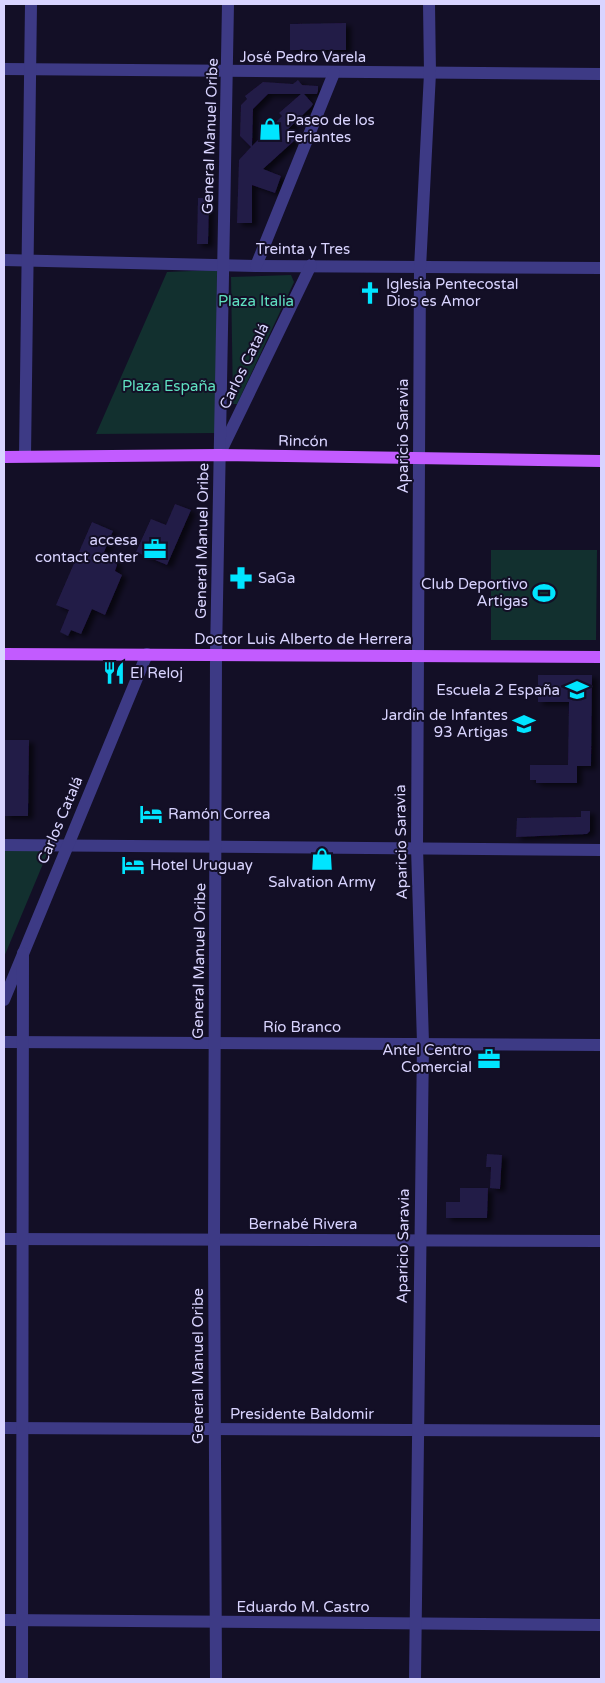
<svg xmlns="http://www.w3.org/2000/svg" width="605" height="1683" font-family="'Varela Round',sans-serif">
<style>
.green{fill:#12302f}
.building{fill:#241b47;fill-rule:evenodd;filter:url(#shadow)}
.lines{fill:none;stroke-linecap:round;stroke-linejoin:round}
.minor{stroke:#3d3a85;stroke-width:12}
.primary{stroke:#c25bff;stroke-width:12}
.labels{text-anchor:middle;stroke-width:4;stroke-linejoin:round;paint-order:stroke}
.street-label{font-size:15px;fill:#d9d4ff;stroke:#130f26}
.poi-label{font-size:15px;fill:#d9d4ff;stroke:#130f26;text-anchor:start}
.park-label{font-size:15px;fill:#5fe0c0;stroke:#130f26}
</style>
<defs>
<filter id="shadow"><feDropShadow dx="5" dy="3" stdDeviation="2.5" flood-color="#0009"/></filter>
</defs>
<rect width="100%" height="100%" fill="#130f26"/>
<g class="green">
<path d="M217,270l-1,163 -120,1 71,-162z"/>
<path d="M291,275l3,7 -57,122h-4l-2,-127z"/>
<path d="M491,550h106l-1,90h-105z"/>
<path d="M50,847l-46,110v-108z"/>
</g>
<g class="building">
<path d="M346,23v27h-56v-26z"/>
<path d="M298,80l4,5 16,1v5l-1,3h-13l9,10 -2,3 -25,24 9,9 -32,29 18,7 -6,17 -23,-8v38h-15l2,-63 12,-13 -11,-11 1,-31 6,-6 -2,-3 18,-14 30,2zM268,94h33l-22,19 3,3 -30,30 1,-37z"/>
<path d="M198,198h11l-1,46h-11z"/>
<path d="M175,504l16,6 -24,55 -31,-13 15,-33 15,6z"/>
<path d="M92,522l21,9 -9,21 9,6 4,7 -2,6 7,4 -17,40 -13,-6 -11,25 -10,-4 -3,6 -8,-4 9,-22 -13,-5z"/>
<path d="M538,675h54l-1,91h-14v17h-41v-3h-6v-15h38l1,-63h-31z"/>
<path d="M4,740h25l-1,76h-24z"/>
<path d="M581,811h9v20l-3,3 -71,3 1,-19 64,-1z"/>
<path d="M487,1154l15,1 -2,34 -10,-1 1,-21h-5z"/>
<path d="M460,1188h28l-1,30h-41v-16h14z"/>
</g>
<g class="lines">
<g class="minor">
<path d="M4,69l597,5"/>
<path d="M4,260l252,6 345,2"/>
<path d="M256,266l78,-193"/>
<path d="M221,451l90,-186"/>
<path d="M25,456l6,-452"/>
<path d="M4,845l597,5"/>
<path d="M4,1000l143,-346"/>
<path d="M4,1042l597,3"/>
<path d="M4,1239l597,2"/>
<path d="M4,1428l597,3"/>
<path d="M4,1620l597,5"/>
<path d="M22,1679l1,-726"/>
<path d="M216,1679l-2,-439 2,-585 12,-651"/>
<path d="M415,1679l8,-636 -6,-195 3,-580 10,-195 -1,-69"/>
</g>
<g class="primary">
<path d="M4,457l215,-2 382,6"/>
<path d="M4,654l597,3"/>
</g>
</g>
<defs>
<symbol id="shop-bare" viewBox="-9 -9 18 18"><path d="M-5-2.5h2.3a2.7 3.5 0 0 1 5.4 0H5L5.5 6h-11ZM-1.5-2.5h3a1.5 2.3 0 0 0-3 0Z" fill="#00e5ff" stroke="#130f26" stroke-width="2.5" paint-order="stroke"/></symbol>
<symbol id="church-bare" viewBox="-9 -9 18 18"><path d="M-1.2-6h2.4v3.5h3.3v2.4h-3.3V6h-2.4V-.1h-3.3v-2.4h3.3Z" fill="#00e5ff" stroke="#130f26" stroke-width="2.5" paint-order="stroke"/></symbol>
<symbol id="office-bare" viewBox="-9 -9 18 18"><path d="M-6-3h4V-5.5h4V-3h4V5H-6ZM-1-4.5V-3h2v-1.5ZM-6 0V1H6V0Z" fill="#00e5ff" stroke="#130f26" stroke-width="2.5" paint-order="stroke"/></symbol>
<symbol id="pharmacy-bare" viewBox="-9 -9 18 18"><path d="M-2-6h4v4h4v4h-4v4h-4v-4h-4v-4h4Z" fill="#00e5ff" stroke="#130f26" stroke-width="2.5" paint-order="stroke"/></symbol>
<symbol id="stadium-bare" viewBox="-9 -9 18 18"><path d="M0-5a6.5 5 0 1 0 0 10a6.5 5 0 1 0 0-10ZM-3.5-1.8h7v3.6h-7Z" fill="#00e5ff" stroke="#130f26" stroke-width="2.5" paint-order="stroke"/></symbol>
<symbol id="restaurant-bare" viewBox="-9 -9 18 18"><path d="M-5-6h1v4h1v-4h1v4h1v-4h1v5L-1.5 .5V6h-2V.5L-5-1ZM5-6V6H3V1.5H1.5Q1.5-4 5-6Z" fill="#00e5ff" stroke="#130f26" stroke-width="2.5" paint-order="stroke"/></symbol>
<symbol id="school-bare" viewBox="-9 -9 18 18"><path d="M0-5L7-2L0 1L-7-2ZM-4 1L0 2.5L4 1V4Q0 6-4 4Z" fill="#00e5ff" stroke="#130f26" stroke-width="2.5" paint-order="stroke"/></symbol>
<symbol id="hotel-bare" viewBox="-9 -9 18 18"><path d="M-6-4.5h1.5V1H6V5H4.5V3h-9V5H-6ZM-4 0a1.8 1.8 0 1 1 3.6 0ZM.5 0V-2.5h3Q6-2.5 6 0Z" fill="#00e5ff" stroke="#130f26" stroke-width="2.5" paint-order="stroke"/></symbol>
</defs>
<g fill-rule="evenodd">
<use href="#shop-bare" x="254" y="113" width="32" height="32"/>
<use href="#church-bare" x="354" y="277" width="32" height="32"/>
<use href="#office-bare" x="139" y="533" width="32" height="32"/>
<use href="#pharmacy-bare" x="225" y="562" width="32" height="32"/>
<use href="#stadium-bare" x="528" y="577" width="32" height="32"/>
<use href="#restaurant-bare" x="98" y="657" width="32" height="32"/>
<use href="#school-bare" x="561" y="674" width="32" height="32"/>
<use href="#school-bare" x="508" y="708" width="32" height="32"/>
<use href="#hotel-bare" x="135" y="798" width="32" height="32"/>
<use href="#shop-bare" x="306" y="843" width="32" height="32"/>
<use href="#hotel-bare" x="117" y="849" width="32" height="32"/>
<use href="#office-bare" x="473" y="1043" width="32" height="32"/>
</g>
<g class="labels">
<g class="street-label">
<text x="303" y="62">José Pedro Varela</text>
<text transform="translate(210 136) rotate(-88)" y="5">General Manuel Oribe</text>
<text x="303" y="254">Treinta y Tres</text>
<text transform="translate(244 366) rotate(-64)" y="5">Carlos Catalá</text>
<text transform="translate(403 436) rotate(-90)" y="5">Aparicio Saravia</text>
<text transform="translate(303 441) rotate(1)" y="5">Rincón</text>
<text transform="translate(202 541) rotate(-89)" y="5">General Manuel Oribe</text>
<text x="303" y="644">Doctor Luis Alberto de Herrera</text>
<text transform="translate(60 820) rotate(-67)" y="5">Carlos Catalá</text>
<text transform="translate(401 842) rotate(-91)" y="5">Aparicio Saravia</text>
<text transform="translate(199 961) rotate(-89)" y="5">General Manuel Oribe</text>
<text x="302" y="1032">Río Branco</text>
<text x="303" y="1229">Bernabé Rivera</text>
<text transform="translate(403 1246) rotate(-89)" y="5">Aparicio Saravia</text>
<text transform="translate(198 1366) rotate(-90)" y="5">General Manuel Oribe</text>
<text x="302" y="1419">Presidente Baldomir</text>
<text x="303" y="1612">Eduardo M. Castro</text>
</g>
<g class="poi-label">
<text x="286" y="125">Paseo de los<tspan x="286" dy="17">Feriantes</tspan></text>
<text x="386" y="289">Iglesia Pentecostal<tspan x="386" dy="17">Dios es Amor</tspan></text>
<text x="138" y="545" text-anchor="end">accesa<tspan x="138" dy="17">contact center</tspan></text>
<text x="258" y="583">SaGa</text>
<text x="528" y="589" text-anchor="end">Club Deportivo<tspan x="528" dy="17">Artigas</tspan></text>
<text x="130" y="678">El Reloj</text>
<text x="560" y="695" text-anchor="end">Escuela 2 España</text>
<text x="508" y="720" text-anchor="end">Jardín de Infantes<tspan x="508" dy="17">93 Artigas</tspan></text>
<text x="168" y="819">Ramón Correa</text>
<text x="150" y="870">Hotel Uruguay</text>
<text x="322" y="887" text-anchor="middle">Salvation Army</text>
<text x="472" y="1055" text-anchor="end">Antel Centro<tspan x="472" dy="17">Comercial</tspan></text>
</g>
<g class="park-label">
<text x="256" y="306">Plaza Italia</text>
<text x="169" y="391">Plaza España</text>
</g>
</g>
<rect width="605" height="1683" fill="none" stroke="#d9d4ff" stroke-width="10"/>
</svg>
